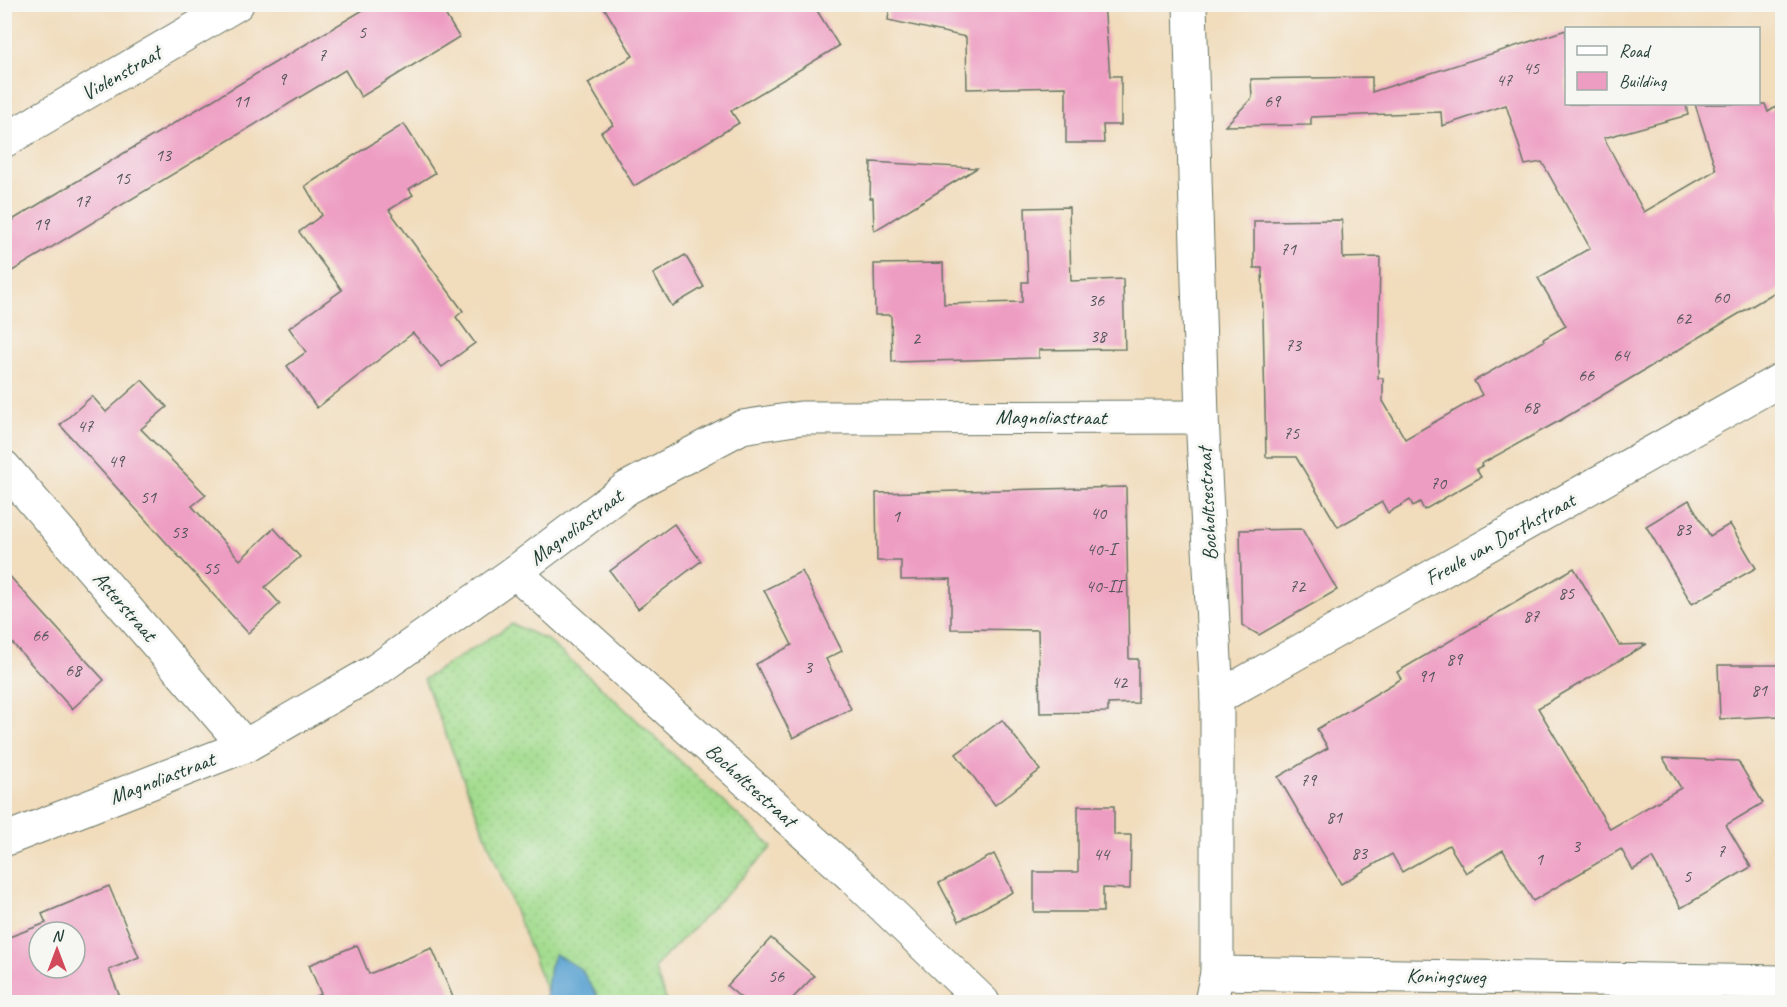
<svg xmlns="http://www.w3.org/2000/svg" width="1787" height="1007" font-family="Caveat,sans-serif">
<style>
.industrial{fill:url(#industrial-grid)}
.grass{fill:url(#grass-dots);stroke:#618c61;stroke-width:1.5}
.water{fill:#5ca3d2;stroke:#3e7083;stroke-width:1.5}
.building{fill:#ee9dc2;fill-rule:evenodd}
.lines{fill:none;stroke-linecap:round;stroke-linejoin:round}
.minor-casing{stroke:#687563;stroke-width:35}
.minor{stroke:#fff;stroke-width:33}
.labels{text-anchor:middle;stroke-width:6;stroke-linejoin:round;paint-order:stroke}
.number-label{font-size:18px;fill:#535558}
.street-label{font-size:21px;fill:#1f3d34;stroke:#f6f6f2}
</style>
<defs>
<pattern id="industrial-grid" width="8" height="8" patternUnits="userSpaceOnUse" patternTransform="scale(1.5)"><rect width="8" height="8" fill="#cdbed2"/><path d="M0 4h8M4 0v8" fill="none" stroke="#a69cab"/></pattern>
<pattern id="grass-dots" width="8" height="8" patternUnits="userSpaceOnUse" patternTransform="scale(1.5)"><rect width="8" height="8" fill="#a3dc8e"/><path d="M2 2h.1M6 6h.1" fill="none" stroke="#8cbe7b" stroke-width="1.8" stroke-linecap="round"/></pattern>
</defs>
<rect width="100%" height="100%" fill="#f6f6f2"/>
<filter id="ink" filterUnits="userSpaceOnUse"><feTurbulence type="fractalNoise" baseFrequency=".0167" numOctaves="2"/><feDisplacementMap in="SourceGraphic" scale="12" xChannelSelector="R" yChannelSelector="G"/><feConvolveMatrix kernelMatrix="1 2 1 2 8 2 1 2 1" color-interpolation-filters="sRGB"/></filter>
<filter id="wash" filterUnits="userSpaceOnUse"><feTurbulence type="fractalNoise" baseFrequency=".008" numOctaves="4" result="noise"/><feDisplacementMap in="SourceGraphic" scale="24" xChannelSelector="R" yChannelSelector="G"/><feGaussianBlur stdDeviation="1.35" result="paint"/><feColorMatrix in="noise" values="0 0 0 0 0 0 0 0 0 0 0 0 0 0 0 0 0 1.4 0 .05"/><feComposite in="paint" operator="in"/></filter>
<g filter="url(#wash)">
<rect width="100%" height="100%" fill="#f1dcbb"/>
<path class="industrial" d="M1241,999l269,3h-270z"/>
<path class="grass" d="M512,624l35,16 67,59 158,148 -118,121 13,34h-67l-2,-5 -48,-31 -3,26 -123,-313z"/>
<path class="water" d="M555,954l26,15 17,28 2,5h-53l-1,-4 4,-32z"/>
<g id="blocks">
<g class="building">
<path d="M373,4h66l20,33 -98,60 -16,-27 -341,206v-51z"/>
<path d="M602,4h211l26,42 -108,65 8,12 -105,63 -33,-54 12,-7 -25,-42 45,-27z"/>
<path d="M890,4h214l6,72h11v49h-18l1,18h-38v-56l-99,2 -1,-52 -78,-17z"/>
<path d="M1566,30v74h120l2,11 -84,23 40,74 72,-42 -21,-66h70l3,8 14,-9v185l-221,132 -80,44 1,2 -6,3 5,8 -57,33 -4,-8 -7,4 -3,-6 -22,13 -6,-11 -44,25 -42,-70h-30l-4,-189h-8v-47l88,-1 1,38 37,-1 -2,121h5v23l22,38 77,-44 -8,-14 70,-40 -1,-2 23,-13 -28,-48 52,-30 -48,-86 -17,3 -19,-60 -64,21 -1,-14 -130,5v8l-86,1 27,-28 -1,-19 121,-2v15z"/>
<path d="M404,124l31,49 -26,16 4,6 -24,15 74,101 -7,6 19,26 -33,24 -29,-34 -96,75 -30,-42 19,-14 -17,-24 53,-38 -43,-58 23,-17 -17,-29z"/>
<path d="M871,162l106,6 -103,63 -1,-33h-3z"/>
<path d="M1069,207l2,74 52,-2 2,70 -86,1v8l-147,4 -1,-47h-16l-1,-51 69,-1 1,41 78,-2v-20h6l-3,-74z"/>
<path d="M685,255l19,32 -32,19 -19,-32z"/>
<path d="M142,380l25,27 -26,22 65,66 -14,11 48,54 34,-32 26,29 -35,30 15,17 -32,29 -188,-208 32,-29 14,16z"/>
<path d="M1126,487l3,172h9v44l-30,1v8l-68,1 -2,-83 -87,-1v-50l-50,1v-19h-24l-1,-68z"/>
<path d="M1689,500l21,36 20,-12 26,44 -64,36 -46,-78z"/>
<path d="M674,524l27,37 -63,48 -28,-38z"/>
<path d="M1302,529l35,61 -78,45 -17,-10 -2,-95z"/>
<path d="M1574,568l45,77 28,-1 -109,64 72,121 71,-41 -18,-30 75,3 25,42 -37,22 25,42 -70,41 -29,-50 -19,12 -12,-21 -88,52 -30,-51 -37,23 -17,-28 -47,27 -10,-18 -51,30 -63,-107 50,-29 -11,-19 84,-50 -4,-7z"/>
<path d="M4,570l100,110 -32,29 -68,-75z"/>
<path d="M802,571l40,80 -16,8 25,50 -58,29 -37,-74 36,-19 -28,-55z"/>
<path d="M1718,665h60l2,51 -60,3z"/>
<path d="M1002,720l38,50 -45,35 -39,-51z"/>
<path d="M1078,806h36v29h17l-1,54 -27,-1v24h-69v-40h44z"/>
<path d="M994,854l19,38 -54,29 -20,-38z"/>
<path d="M109,886l30,71 -30,13 13,32h-118v-63l42,-16 -4,-9zM39,932h36v36h-36z"/>
<path d="M771,938l43,38 -25,26h-43l-19,-16z"/>
<path d="M357,945l12,29 63,-26 23,54h-152l-1,-1 19,-7 -12,-29z"/>
</g>
</g>
</g>
<g filter="url(#ink)">
<use href="#blocks" fill-opacity="0" stroke="#687563" stroke-width="1.5"/>
<g class="lines">
<defs>
<g id="minor">
<path d="M1190,4l12,413 15,281v275l-6,29"/>
<path d="M4,141l233,-137"/>
<path d="M4,467l241,279"/>
<path d="M515,572l338,305 130,125"/>
<path d="M1217,698l565,-319"/>
<path d="M4,840l241,-94 130,-75 140,-99 112,-84 115,-61 59,-9 401,-1"/>
<path d="M1217,973l565,9"/>
</g>
</defs>
<use href="#minor" class="minor-casing"/>
<use href="#minor" class="minor"/>
</g>
</g>
<g class="labels">
<g class="number-label">
<text x="362" y="38">5</text>
<text x="322" y="61">7</text>
<text x="1531" y="74">45</text>
<text x="282" y="85">9</text>
<text x="1504" y="86">47</text>
<text x="241" y="107">11</text>
<text x="1272" y="107">69</text>
<text x="163" y="161">13</text>
<text x="122" y="184">15</text>
<text x="82" y="207">17</text>
<text x="41" y="230">19</text>
<text x="1288" y="255">71</text>
<text x="1721" y="303">60</text>
<text x="1096" y="306">36</text>
<text x="1683" y="324">62</text>
<text x="1098" y="342">38</text>
<text x="916" y="344">2</text>
<text x="1293" y="351">73</text>
<text x="1621" y="361">64</text>
<text x="1586" y="381">66</text>
<text x="1531" y="413">68</text>
<text x="85" y="432">47</text>
<text x="1291" y="439">75</text>
<text x="116" y="467">49</text>
<text x="1438" y="489">70</text>
<text x="148" y="503">51</text>
<text x="1098" y="519">40</text>
<text x="896" y="522">1</text>
<text x="1683" y="535">83</text>
<text x="179" y="538">53</text>
<text x="1101" y="555">40-I</text>
<text x="211" y="574">55</text>
<text x="1104" y="592">40-II</text>
<text x="1297" y="592">72</text>
<text x="1566" y="599">85</text>
<text x="1531" y="622">87</text>
<text x="40" y="641">66</text>
<text x="1454" y="665">89</text>
<text x="808" y="673">3</text>
<text x="73" y="676">68</text>
<text x="1426" y="682">91</text>
<text x="1119" y="688">42</text>
<text x="1759" y="696">81</text>
<text x="1308" y="786">79</text>
<text x="1334" y="823">81</text>
<text x="1576" y="852">3</text>
<text x="1721" y="857">7</text>
<text x="1359" y="859">83</text>
<text x="1101" y="860">44</text>
<text x="1539" y="865">1</text>
<text x="1687" y="882">5</text>
<text x="776" y="982">56</text>
</g>
<g class="street-label">
<text transform="translate(121 73) rotate(-30)" y="7">Violenstraat</text>
<text x="1051" y="424">Magnoliastraat</text>
<text transform="translate(1207 504) rotate(-93)" y="7">Bocholtsestraat</text>
<text transform="translate(576 527) rotate(-37)" y="7">Magnoliastraat</text>
<text transform="translate(1500 539) rotate(-29)" y="7">Freule van Dorthstraat</text>
<text transform="translate(125 606) rotate(49)" y="7">Asterstraat</text>
<text transform="translate(162 778) rotate(-21)" y="7">Magnoliastraat</text>
<text transform="translate(751 785) rotate(42)" y="7">Bocholtsestraat</text>
<text transform="translate(1446 976) rotate(1)" y="7">Koningsweg</text>
</g>
</g>
<rect width="1787" height="1007" fill="none" stroke="#f6f6f2" stroke-width="24"/>
<rect x="1565" y="27" width="195" height="78" fill="#f6f6f2" stroke="#a0aca6" stroke-width="1.5"/>
<rect x="1577" y="46" width="30" height="9" fill="#ffffff" stroke="#a0aca6" stroke-width="1.5"/>
<text x="1619" y="57" font-size="18" fill="#1f3d34">Road</text>
<rect x="1577" y="72" width="30" height="18" fill="#ee9dc2" stroke="#a0aca6" stroke-width="1.5"/>
<text x="1619" y="87" font-size="18" fill="#1f3d34">Building</text>
<g transform="translate(57 950)"><circle r="28" fill="#f6f6f2" stroke="#a0aca6" stroke-width="1.5"/>
<path d="M0-4.5L10 22L0 15L-10 22Z" fill="#d1495b"/>
<text y="-9" font-size="16" font-weight="bold" text-anchor="middle" fill="#1f3d34">N</text>
</g>
</svg>
